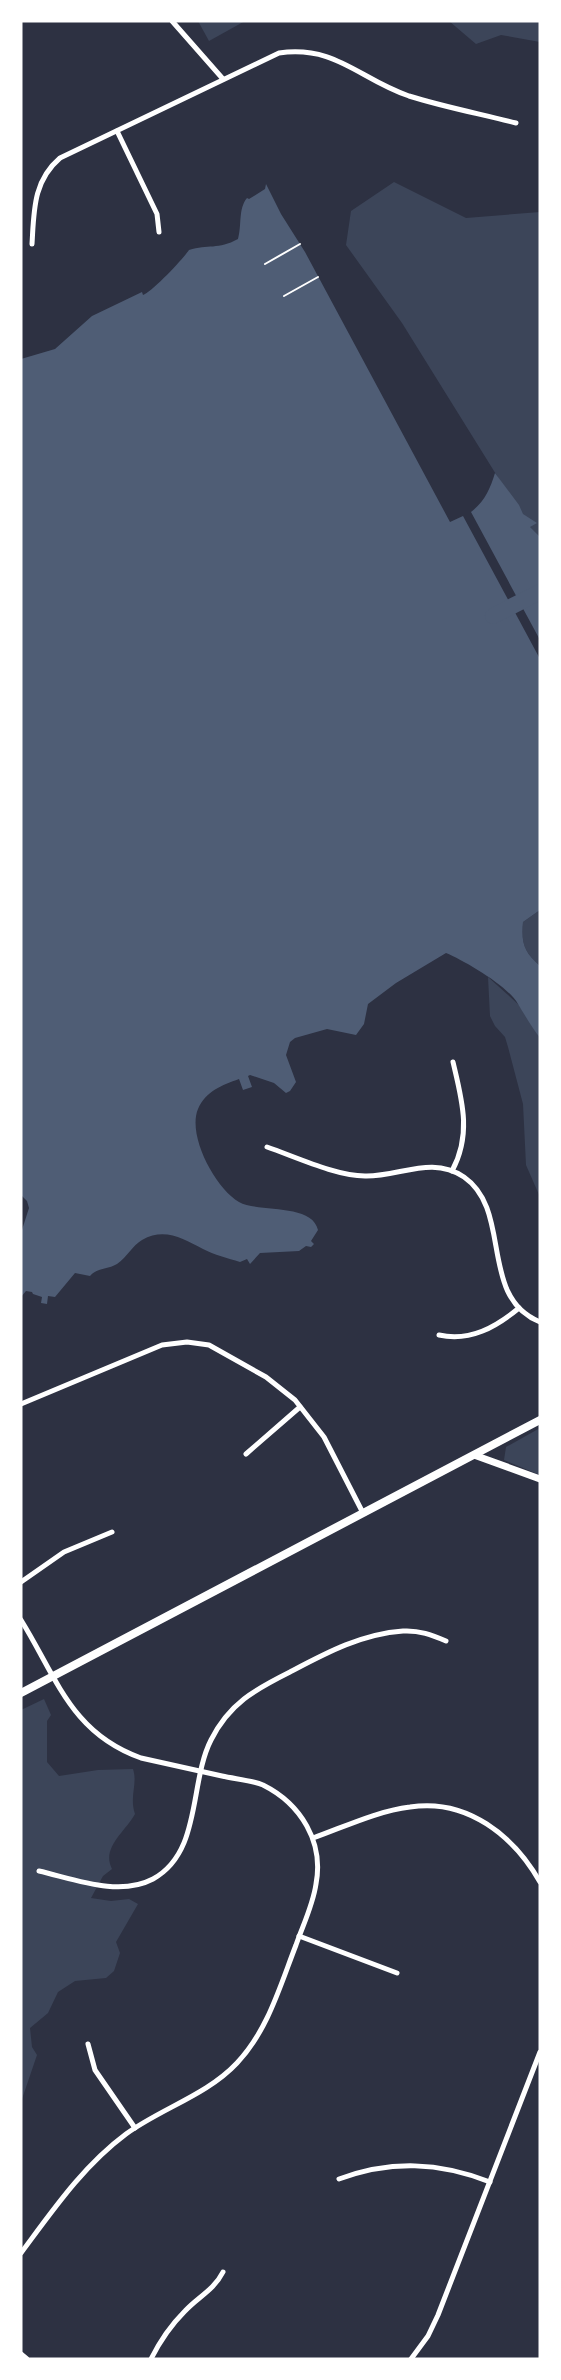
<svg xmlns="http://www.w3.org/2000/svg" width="561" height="2380" font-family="'Asap Condensed',sans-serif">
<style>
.green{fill:#3c4559}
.water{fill:#4f5d75}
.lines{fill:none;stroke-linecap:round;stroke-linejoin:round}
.river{stroke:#4f5d75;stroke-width:16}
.path{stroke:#fff;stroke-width:2}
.minor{stroke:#fff;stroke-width:5}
.tertiary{stroke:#fff;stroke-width:7}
.secondary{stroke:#fff;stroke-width:8}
</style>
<rect width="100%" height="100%" fill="#2d3142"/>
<g class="green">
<path d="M198,21h47l-36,20z"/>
<path d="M449,21h91v21l-39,-7 -25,9z"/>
<path d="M394,182l72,36 74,-6v333l-138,-222 -56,-78 5,-34z"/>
<path d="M540,910v56c-16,-14 -19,-23 -17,-44z"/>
<path d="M488,977l31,28 21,33v159l-14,-32 -3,-61 -15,-57 -3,-10 -10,-11 -5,-10z"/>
<path d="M540,1428v47l-36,-15 2,-13z"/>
<path d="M44,1699l7,16 -4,6v41l12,14 39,-6 35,-1c5,15 -4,27 2,45 -10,18 -34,34 -23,55l-9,7 -12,22 20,3 18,-2 9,5 -22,38 4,11 -6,18 -8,7 -31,3 -17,11 -10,21 -18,15 2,19 5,8 -16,47v-392z"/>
</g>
<g class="water">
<path d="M266,184l15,30 24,38 145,270 13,-6 77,143v251l-17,12c-2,21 1,30 17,44v72c-7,-9 -16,-24 -22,-34 -10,-18 -53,-43 -72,-51l-50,30 -28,21 -4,20 -8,11 -29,-6 -32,9 -5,4 -4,13 10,27 -6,9 -4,2 -12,-10 -24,-8 -2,1 4,11 -9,3 -4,-11c-17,6 -33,12 -41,30 -11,26 17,79 41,93 19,11 73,1 79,28l-7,11 3,3 -3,3 -5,-1 -7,5 -39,2 -10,11 -3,-5 -7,3c-12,-4 -26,-7 -37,-13 -20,-10 -38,-22 -61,-9 -10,6 -15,17 -25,24 -10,6 -19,3 -27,12l-15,-3 -20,24 -7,-1 -1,8 -6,-1 1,-6 -9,-3 -1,-2 -6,-1 -5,6v-64l8,-25 -2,-7 -6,-6v-836l34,-10 37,-33 50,-24 1,3c9,-3 40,-36 46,-45 19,-6 29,0 49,-11 4,-14 0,-30 9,-41l2,1 16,-10z"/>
<path d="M495,473l24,32 4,9 14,9 -7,4 10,10v103l-69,-128c14,-11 19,-23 24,-39z"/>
</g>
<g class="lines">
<path class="river" d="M493,616l47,-24"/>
<g class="path">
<path d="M265,264l35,-20"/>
<path d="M284,296l34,-19"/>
</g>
<g class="minor">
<path d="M172,21l51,58"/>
<path d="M117,131l40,83 2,18"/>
<path d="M32,244c2,-33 1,-63 28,-86l219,-105c57,-8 80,26 130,43 35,11 72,18 107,27"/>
<path d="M267,1147c29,10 69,29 98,29 34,1 67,-21 99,1 49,34 14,120 76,145"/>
<path d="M452,1171c20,-37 10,-71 1,-109"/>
<path d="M439,1335c31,7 57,-8 80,-27"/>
<path d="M21,1404l141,-59 25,-3 22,3 57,32 29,23 29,37 39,76"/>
<path d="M246,1454l54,-47"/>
<path d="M21,1582l43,-30 48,-20"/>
<path d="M21,1620c36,58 50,113 120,138 27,6 54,12 81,18 13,3 29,4 41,9 38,19 61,57 53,99 -3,21 -13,41 -20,61 -16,41 -28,85 -59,118 -30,32 -75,45 -111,71 -43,32 -73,76 -105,119"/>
<path d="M313,1838c31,-11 64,-27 97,-31 57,-9 104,29 130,75"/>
<path d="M39,1871c35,8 80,26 114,8 49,-27 36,-96 58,-139 8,-16 19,-30 33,-41 14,-11 30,-19 46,-27 36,-19 71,-38 113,-41 16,-1 29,4 43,10"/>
<path d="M299,1936l98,37"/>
<path d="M88,2044l7,26 40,58"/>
<path d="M339,2179c52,-19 100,-17 151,3"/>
<path d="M21,2354l6,5"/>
<path d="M151,2359c9,-18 20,-34 34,-48 13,-14 29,-21 38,-39"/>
<path d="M411,2359l17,-23 10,-21 102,-263"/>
</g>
<path class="tertiary" d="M474,1455l66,24"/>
<path class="secondary" d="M21,1693l519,-273"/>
</g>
<rect width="561" height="2380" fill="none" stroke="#ffffff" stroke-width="45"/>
</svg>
